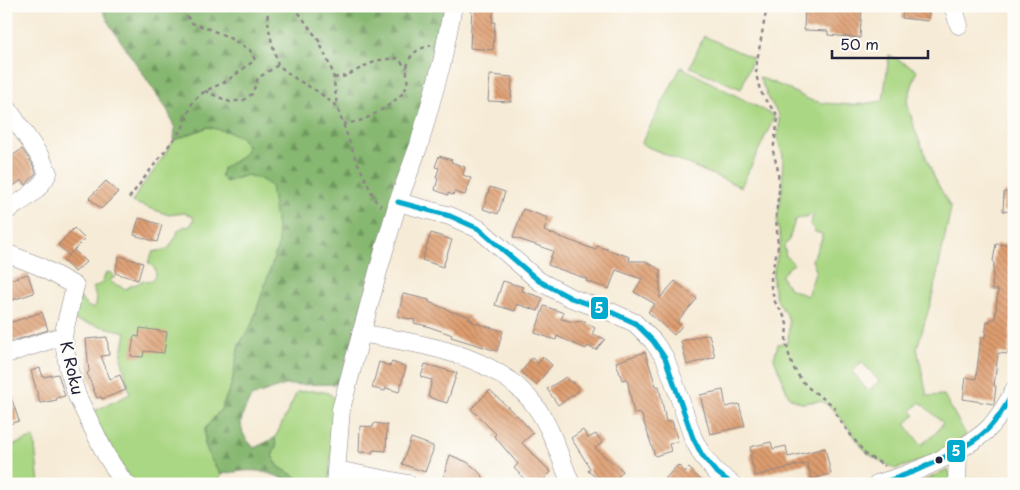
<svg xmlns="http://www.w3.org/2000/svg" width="1020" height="490" font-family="'Playpen Sans',sans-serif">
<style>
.grass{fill:#aad783;stroke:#667c5f;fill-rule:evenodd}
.forest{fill:url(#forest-firs);stroke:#546d56}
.building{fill:url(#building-back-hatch)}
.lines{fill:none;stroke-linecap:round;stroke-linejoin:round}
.minor-casing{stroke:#8c8688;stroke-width:19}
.path{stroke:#8c8688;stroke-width:2.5;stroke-dasharray:4 4;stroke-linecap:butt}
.minor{stroke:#fff;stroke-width:18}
.bus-1-casing{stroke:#fdfcf7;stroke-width:9}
.bus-1{stroke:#00a9ce;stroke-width:5}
.bus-dot{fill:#22223b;stroke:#fdfcf7;stroke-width:2}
.labels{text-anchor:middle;stroke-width:4.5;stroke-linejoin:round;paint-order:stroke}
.street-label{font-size:16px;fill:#22223b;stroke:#fdfcf7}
.line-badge{stroke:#fdfcf7;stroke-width:2}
.badge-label{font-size:14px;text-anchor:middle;font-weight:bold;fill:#fff}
</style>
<defs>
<pattern id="forest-firs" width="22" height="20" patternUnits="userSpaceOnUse" patternTransform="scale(1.25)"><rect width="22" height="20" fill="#87b871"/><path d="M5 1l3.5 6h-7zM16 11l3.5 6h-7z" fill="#6e955e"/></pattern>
<pattern id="building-back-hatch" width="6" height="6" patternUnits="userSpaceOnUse" patternTransform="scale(1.25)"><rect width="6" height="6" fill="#de9d6f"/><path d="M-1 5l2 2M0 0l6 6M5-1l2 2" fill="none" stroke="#b4805c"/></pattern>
</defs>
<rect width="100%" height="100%" fill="#fdfcf7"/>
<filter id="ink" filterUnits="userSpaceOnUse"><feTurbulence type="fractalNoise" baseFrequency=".02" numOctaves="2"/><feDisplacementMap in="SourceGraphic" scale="10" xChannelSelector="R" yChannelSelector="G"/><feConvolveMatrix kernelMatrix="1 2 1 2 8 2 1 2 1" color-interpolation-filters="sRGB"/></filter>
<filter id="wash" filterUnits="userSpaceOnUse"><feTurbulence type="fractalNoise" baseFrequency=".0096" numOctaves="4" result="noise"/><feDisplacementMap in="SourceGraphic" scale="20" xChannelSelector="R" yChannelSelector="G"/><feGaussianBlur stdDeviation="1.12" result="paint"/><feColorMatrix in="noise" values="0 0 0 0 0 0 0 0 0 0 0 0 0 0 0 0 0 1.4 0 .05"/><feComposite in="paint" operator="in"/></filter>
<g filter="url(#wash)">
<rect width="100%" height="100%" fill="#f6ebd6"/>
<g class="grass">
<path d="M704,36l49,22 -12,31 -51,-22z"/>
<path d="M889,55l28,15 -10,32 8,28 20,49 16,29 -19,90 -15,50 10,48 17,-1 22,40 -28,19 -33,12 -10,3 -25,-14 -7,-7 -25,-34 -9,-8 -8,-5 -20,2 -12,-6 -15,-39 4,-14 10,-2 1,-18 -1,-6 -12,-20 -3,-13v-12l8,-32 -4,-19 5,-33 1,-34 -6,-17 2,-10v-13l-9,-14 -11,-24 25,10 26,13 12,3 32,2 29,-4zM814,214l-4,9 5,9 7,2v5l-10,21 4,11 -9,25 -18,-8 -8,-12 7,-8 6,-4 -8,-8 -2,-10 5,-6 6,-20zM862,362l17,19 -11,10 -16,-20zM920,402l23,21 -8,11 -14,11 -16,-21 10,-9 -4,-4z"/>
<path d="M681,67l94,49 -34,71 -100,-43z"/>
<path d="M208,127l21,5 13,5 6,10 -7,10 -17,11 2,14 20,-7 13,3 13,8 7,57 -27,81 -13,21 -7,38 -11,26 -16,20v15l6,16 10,14 -2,10h-86l-43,-71 40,-19 -9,-36 5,-26 -53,-12 7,-23c3,5 8,13 15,10l2,-6 -4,-13 9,-5 4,-10 3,-1 6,5 -4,2 -1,3 16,7 6,-4 5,-1 6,-4 6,2c5,-4 8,-7 6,-13l-7,-7 5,-10 15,-3 8,-12 2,-7 7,-4 4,1 3,-4 2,-3 -1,-3 -8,-4 -16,2 -37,-13 7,-12 14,-18 21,-32z"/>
<path d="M297,392c12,-1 31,-4 38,7l-6,85 -28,-1 -3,-5 -19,-11 -7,-11 4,-9 -1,-9z"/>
<path d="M34,437l5,47h-33v-36z"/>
<path d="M948,469l4,10v5h-42l18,-5z"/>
</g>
<path class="forest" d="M101,6h345l-15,72 -87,290 -6,16 -53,1 -34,12c-6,12 -14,25 -7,38 2,5 7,9 10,13l21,-10 1,9 -4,9 7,11 19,11 3,5c-12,-2 -22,-7 -34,-10 -15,-5 -31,-1 -46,1l-10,-14 -6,-16v-15l16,-20 11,-26 7,-38 13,-21 27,-81 -8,-57 -12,-8 -13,-3 -20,7 -5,-5 2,-9 18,-11 7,-9 -7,-11 -12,-5 -21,-5 -34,13 1,-11 -7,-18 -58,-86z"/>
<g id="blocks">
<g class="building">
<path d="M472,6h23l-3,16h3l-2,28 -23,-2z"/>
<path d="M805,6h57l-2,32 -32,-3v-4l-24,-1z"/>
<path d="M903,6h27l-2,15 -26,-3z"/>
<path d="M490,75l22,2 -1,25 -23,-1z"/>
<path d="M22,149l10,14 4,10 -10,12 -4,-5 -10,7 -6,-7v-20z"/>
<path d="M439,156l13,4 -1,2 14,5 -2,8 8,3 -6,17 -11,-3 -1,3 -5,-2v2l-13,-5 3,-11 -2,-1 3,-10 -4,-1z"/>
<path d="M106,181l12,11 -17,17 -12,-11z"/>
<path d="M490,187l15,5 -7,22 -15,-5z"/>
<path d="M1004,192l10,1v19l-11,-1z"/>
<path d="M523,209l25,9 -4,13 52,19 1,-4 33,11 -1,4h17l14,9v28l15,-17 22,18 -20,23 5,4 -8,9 -26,-23 7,-8 -21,-12 8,-13 -26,-9 -7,19 -23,-8 1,-2 -39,-14 5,-14 -40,-14z"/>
<path d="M139,218l23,7 -5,17 -23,-7z"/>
<path d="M74,228l11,11 -16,16 5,-5 12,12 -11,10 -12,-11 6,-6 -11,-10z"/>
<path d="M431,233l21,7 -9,27 -21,-7z"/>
<path d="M996,244l18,1v62h-1l-5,47 -10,-1 -4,33h2l-2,18 -31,-5 3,-22 10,2 5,-42h4l2,-15h3v-3h5l3,-29h-6l2,-28 -1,-1z"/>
<path d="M119,256l24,7 -5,17 -23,-7z"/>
<path d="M28,274l6,19 -28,9v-21z"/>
<path d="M503,281l20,6 -1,4 21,7 -5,13 -21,-7 -2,7 -20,-6z"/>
<path d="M403,294h1l25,6v2l5,2 19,8 17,4 -1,3 4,1 -1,2 31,9 -6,20 -46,-14 1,-2 -5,-2 -20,-7 -13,-3 1,-3 -16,-3 -1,-1z"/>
<path d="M544,306l20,7 -3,6 14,3 10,-1 3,3 7,4 -3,6 13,5 -9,11 -9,-4 -1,3 -29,-13 -1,4 -21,-7z"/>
<path d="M42,312l6,18 -42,13v-19z"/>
<path d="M140,328l27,4 -3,21 -20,-2 -1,6 -12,-1 3,-20 5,1z"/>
<path d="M709,334l6,23 -28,8 -6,-24z"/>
<path d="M107,337l2,18 -8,1 9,23 10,-4 6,15 -24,9 -1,-2 -4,1 -10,-25 2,-1 -3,-33z"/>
<path d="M645,352l11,34h3l7,36 6,-1 6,20 -9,3 2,7 -16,5 -14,-43 -7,1 -7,-35 -5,1 -6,-18z"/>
<path d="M543,357l9,8 -16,20 -15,-13 11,-14 6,5z"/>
<path d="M379,362l11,4 2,-4 14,5 -7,25 -13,-4 -1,3 -13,-3z"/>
<path d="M425,364l32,9 -10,30 -19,-6 4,-17 -11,-3z"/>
<path d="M40,368l3,9 15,-3 7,22 -9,2 1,2 -17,3 -9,-32z"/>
<path d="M566,377l3,5 3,-1 7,10 -21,14 -11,-16z"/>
<path d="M6,388h2l11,33 -13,4z"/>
<path d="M490,390l27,26v-1l16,18 -11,10 29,29 -12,12h-10l-15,-16 4,-4 -24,-28 2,-2 -25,-25z"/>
<path d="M723,390l3,17 13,-3 6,22 -35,8 -10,-39z"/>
<path d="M375,423l12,2 -1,26 -13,-1 -1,3 -13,-1 1,-26 13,1 1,-3z"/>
<path d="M583,430l5,8 8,-4 6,9 -7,5 28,23 -11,13h-8l-16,-13 2,-3 -19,-30z"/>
<path d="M411,438l22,8v4l-8,22 -23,-8z"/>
<path d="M771,442l2,7 13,-3 2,11 37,-9 6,26 -19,5 -5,-16 -52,13 -5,-21 2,-1 -2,-7z"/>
<path d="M450,455l17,7 9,7 13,15h-31l-3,-3 -12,-3z"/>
<path d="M678,465l7,7 4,-4 16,16h-45z"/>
</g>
</g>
</g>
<g filter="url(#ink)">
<use href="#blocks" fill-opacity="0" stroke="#8c8688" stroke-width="1"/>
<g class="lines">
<defs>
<g id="minor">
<path d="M953,6l6,19"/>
<path d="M6,106l35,52 7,15c-9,19 -25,27 -42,38"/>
<path d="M398,202l52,14 29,13 60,52 32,17 40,14 24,11 18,18 12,17 9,24 19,56 9,17 13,16 17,13"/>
<path d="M6,253l33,13 36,20 -12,50 5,31 9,29 29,59 16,25 5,4"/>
<path d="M361,333c61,12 136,20 175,74 15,20 25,53 35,77"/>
<path d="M6,354l57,-18"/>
<path d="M337,470l71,14"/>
<path d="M335,484l6,-75 38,-141 19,-66 21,-57 23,-83 11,-56"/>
<path d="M877,484c29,-8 54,-18 79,-33 13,-7 25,-14 35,-25 9,-11 17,-23 23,-36"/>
<path d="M957,484l1,-33"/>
</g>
</defs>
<use href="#minor" class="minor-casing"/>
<g class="path">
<path d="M268,6c-2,20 5,40 10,59"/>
<path d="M294,6l25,35 14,32 4,33"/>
<path d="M767,6l-10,55 -1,13 4,16 6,11 10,12 2,6 -5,32 5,19 1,21 -3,24 2,32 -7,28v12l4,15 8,12 4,10 -1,16 3,15 4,12 8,13 9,9 24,17 4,12 28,37 19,11"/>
<path d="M334,78l12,-2 21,-11 13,-5 17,-2 10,10"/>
<path d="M205,91l25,11 14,-2 8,-6 6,-16 20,-13 18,14 24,14 17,14 18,50 20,43 6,6"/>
<path d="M343,124c6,-1 13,-2 19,-4 11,-4 36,-19 42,-29 6,-8 2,-15 3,-23 2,-15 11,-19 24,-23"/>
<path d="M129,198l54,-71 10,-26 12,-10 22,-10 28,-21 -5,-10 -24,-14 -17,-7 -17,-6 -10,-14 -4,-3"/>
</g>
<use href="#minor" class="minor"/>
<defs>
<g id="bus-1">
<path d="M398,202l52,14 29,13 60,52 32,17 40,14 24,11 18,18 12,17 28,80 9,17 13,16 17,13"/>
<path d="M878,484c28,-8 53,-19 78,-33 12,-6 23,-13 32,-22 11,-11 19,-25 26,-38"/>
</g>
</defs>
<use href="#bus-1" class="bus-1-casing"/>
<use href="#bus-1" class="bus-1"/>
</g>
</g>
<circle class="bus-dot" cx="939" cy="460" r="4.5"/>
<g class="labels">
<g class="street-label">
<text transform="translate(72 368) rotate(77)" y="6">K Roku</text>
</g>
</g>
<g class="line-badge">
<rect x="590" y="296" width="19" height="24" rx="5" fill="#00a9ce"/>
<rect x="946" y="439" width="20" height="24" rx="5" fill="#00a9ce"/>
</g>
<g class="badge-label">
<text x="599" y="313">5</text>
<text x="956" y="456">5</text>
</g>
<rect width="1020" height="490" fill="none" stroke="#fdfcf7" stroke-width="25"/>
<path d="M832 50v8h96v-8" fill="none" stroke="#22223b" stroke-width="2.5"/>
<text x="840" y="50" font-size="15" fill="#22223b" stroke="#fdfcf7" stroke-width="4" paint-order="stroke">50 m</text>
</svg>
